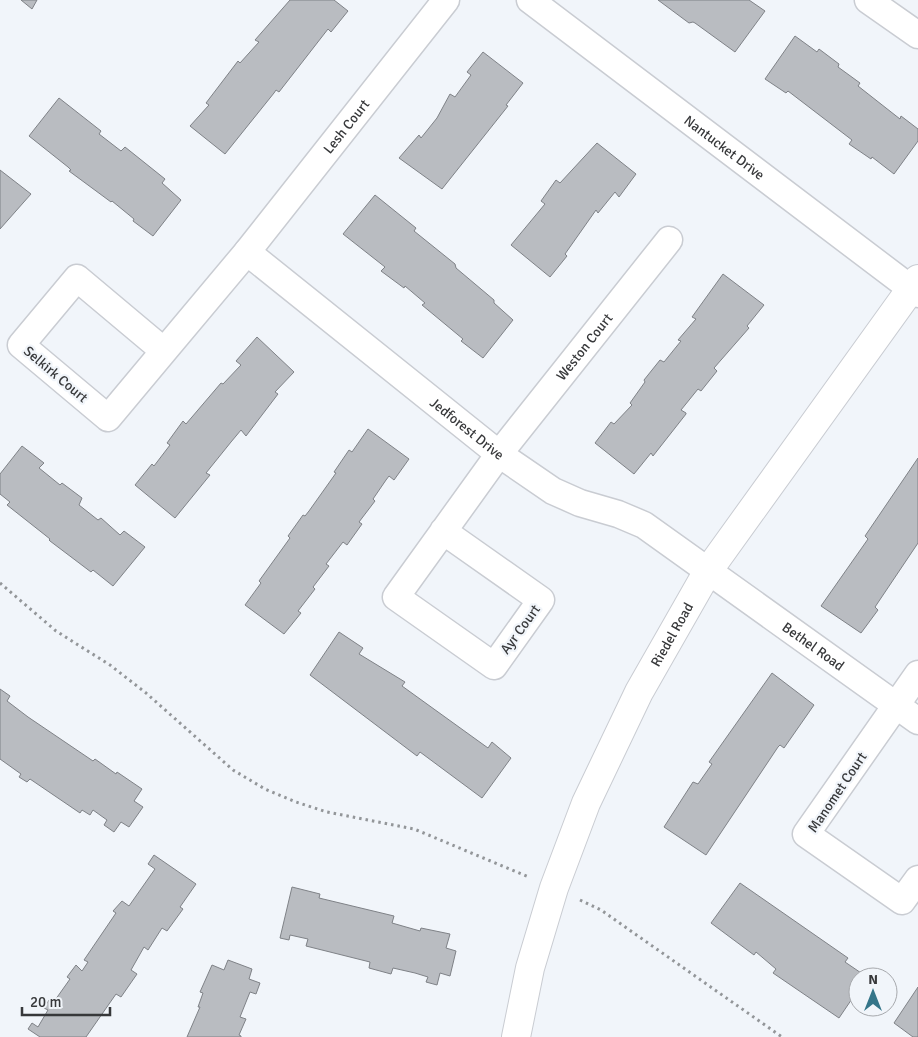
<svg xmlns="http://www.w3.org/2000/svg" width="918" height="1037" font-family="Signika,sans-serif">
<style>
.building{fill:#b9bcc1;stroke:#7f8287}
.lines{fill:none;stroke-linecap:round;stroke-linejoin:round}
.street-casing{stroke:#c9ccd2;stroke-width:29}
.secondary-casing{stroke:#c9ccd2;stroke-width:30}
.path{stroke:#939699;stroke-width:3;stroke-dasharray:2.5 4;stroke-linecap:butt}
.street{stroke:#fff;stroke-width:26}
.secondary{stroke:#fff;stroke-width:28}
.labels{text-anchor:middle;stroke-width:4.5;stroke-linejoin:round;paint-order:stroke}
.street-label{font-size:14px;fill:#37383a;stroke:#f1f5fa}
</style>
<rect width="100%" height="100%" fill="#f1f5fa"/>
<g class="building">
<path d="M21,0h16l-5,9z"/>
<path d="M290,0h44l14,11 -17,21 -3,-3 -49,63 -3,-2 -2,3 -49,61 -35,-28 19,-21 -3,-2 32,-42 2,2 19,-21 -4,-2z"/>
<path d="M658,0h91l16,11 -30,41 -40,-29 -2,-1 -4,1z"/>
<path d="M795,36l22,16 2,-3 20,15 -1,3 22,16 -2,3 42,33 1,-3 17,13v12l-24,33 -22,-17 -1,2 -22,-15 3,-4 -64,-49 -2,2 -21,-14z"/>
<path d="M483,52l40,31 -17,22 2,1 -66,83 -43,-31 20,-23 2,3 16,-20 13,-24 5,3 16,-22 -4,-3z"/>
<path d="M59,98l42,33 -2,3 22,17 4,-4 40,32 -3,4 19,17 -28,36 -20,-15 1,-2 -22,-18 -1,1 -42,-31 2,-1 -3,-3 -39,-31z"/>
<path d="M597,143l39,31 -17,23 -4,-5 -17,21 -2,-3 -31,44 2,2 -17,21 -39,-32 34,-41 -4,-3 15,-21 4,3z"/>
<path d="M0,170l31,24 -31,35z"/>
<path d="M375,195l41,33 -2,3 41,33 1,4 38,32v3l19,17 -30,38 -22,-17 2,-2 -41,-34 3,-2 -20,-17 -1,2 -23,-17 4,-4 -42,-33z"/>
<path d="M723,274l41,31 -17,21 2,2 -35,40 3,3 -16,20 -3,-2 -17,21 5,3v1l-33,42 -2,-3 -17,21 -39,-31 16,-21 3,2 18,-19 -2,-2 15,-21 -1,-2 16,-20 4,2 17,-21 -3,-1 18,-21 -4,-2z"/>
<path d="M257,337l37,35 -19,20 3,2 -32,42 -5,-6 -10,12 -25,31 4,2 -35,43 -40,-33 17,-21 2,2 16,-21 -3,-2 16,-22 3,3 35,-41 2,1 18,-19 -5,-4z"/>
<path d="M368,429l41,30 -15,21 -5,-4 -3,4 -13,19 2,2 -16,21 3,2 -15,21 -4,-3 -17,22 3,2 -16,21 2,2 -17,22 3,2 -17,21 -39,-29 16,-22 -2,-2 31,-43 -2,-2 15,-21 2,1 4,-5 27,-38 -2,-1 15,-22 3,2z"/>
<path d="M22,446l22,17 -5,5 5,4 16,13 2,-2 20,15 -3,7 19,15 3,-2 19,17 4,-4 21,16 -32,39 -20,-16 -2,2 -41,-31 -1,-1 1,-1 -5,-4 -38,-30 3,-3 -10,-8v-20z"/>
<path d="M918,458v85l-43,64 3,3 -17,23 -40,-27 47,-67 -3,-3z"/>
<path d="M339,632l24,16 -4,6 46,28 -3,4 86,62 4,-6 19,16 -29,40 -62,-46 -3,4 -107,-81z"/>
<path d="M772,673l42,32 -30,43 -4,-3 -2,2 -72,108 -42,-28 29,-45 5,2 14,-20 -3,-2z"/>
<path d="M0,689l10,7 -3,5 21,16 65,44 2,-2 21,15 1,-2 25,17 -8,12 9,6 -14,20 -8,-5 -7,10 -10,-7 3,-5 -14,-10 -3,5 -8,-5 -2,3 -50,-34 -3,3 -8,-5 2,-3 -21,-15z"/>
<path d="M154,855l42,29 -16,23 3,2 -16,22 -5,-3 -14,22 -4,-3 -13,23 6,4 -16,23 -5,-3 -30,43h-46l-12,-8 4,-6 6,4 10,-17 -4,-2 5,-8 4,3 17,-24 -3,-2 9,-12 6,6 6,-9 -4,-2 32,-47 -3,-2 9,-10 7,5 26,-37 -7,-5z"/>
<path d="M740,883l108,75 -3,4 22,15h-9v13l-19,28 -66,-45 3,-4 -20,-17 -2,3 -43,-32z"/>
<path d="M292,887l28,7 -1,4 75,18 -2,7 28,8 1,-3 29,6 -4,14 10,3 -6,25 -10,-3 -3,12 -11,-3 2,-5 -13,-4 -22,-5 -2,6 -22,-6 1,-6 -64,-16 2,-7 -18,-4 -1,5 -9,-2z"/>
<path d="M228,960l24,9 -3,10 11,4 -4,11 -6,-2 -10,25 6,2 -7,16 2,1v1h-54l13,-30h-2l5,-14 -3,-1 12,-27 12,5z"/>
<path d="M918,987v50h-5l-19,-14z"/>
</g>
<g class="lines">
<defs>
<g id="street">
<path id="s1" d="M530,0l388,294"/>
<path d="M868,0l50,35"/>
<path id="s2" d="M247,252l252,202 54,37 27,12 38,11 26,11 274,196"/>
<path id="s3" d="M164,351l-56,67 -87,-73 56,-67 87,73 83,-99 199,-252"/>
<path id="s4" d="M443,531l98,69 -47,66 -98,-69 103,-143 170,-214"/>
<path d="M918,674l-112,160 96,67 16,-22"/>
</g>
<g id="secondary">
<path id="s5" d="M516,1037l14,-69 24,-80 32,-85 53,-111 69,-121 210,-292"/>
</g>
</defs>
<use href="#street" class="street-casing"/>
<use href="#secondary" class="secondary-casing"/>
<g class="path">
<path d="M0,583l56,48 54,34 36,28 87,77 32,19 31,13 31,10 87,17 115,48"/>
<path d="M580,900l21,10 181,127"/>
</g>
<use href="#street" class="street"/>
<use href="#secondary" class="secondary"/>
</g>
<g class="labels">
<g class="street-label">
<text dy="5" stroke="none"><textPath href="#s3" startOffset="691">Lesh Court</textPath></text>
<text dy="5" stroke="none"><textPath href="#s1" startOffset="244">Nantucket Drive</textPath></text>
<text dy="5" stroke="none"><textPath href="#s4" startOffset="634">Weston Court</textPath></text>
<text transform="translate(56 374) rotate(40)" y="5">Selkirk Court</text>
<text dy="5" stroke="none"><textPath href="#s2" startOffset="282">Jedforest Drive</textPath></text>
<text transform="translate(520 629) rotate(-54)" y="5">Ayr Court</text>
<text dy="5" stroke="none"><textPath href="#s5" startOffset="434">Riedel Road</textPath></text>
<text dy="5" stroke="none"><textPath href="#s2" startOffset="694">Bethel Road</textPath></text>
<text transform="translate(837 792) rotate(-56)" y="5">Manomet Court</text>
</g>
</g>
<g transform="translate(873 992)"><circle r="24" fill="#f1f5fa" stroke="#a7a9ad"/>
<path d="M0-4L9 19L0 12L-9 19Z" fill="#357589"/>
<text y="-8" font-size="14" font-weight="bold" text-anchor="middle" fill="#37383a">N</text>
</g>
<path d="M22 1007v8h88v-8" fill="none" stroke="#37383a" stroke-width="2.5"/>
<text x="30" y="1007" font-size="15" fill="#37383a" stroke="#f1f5fa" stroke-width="4" paint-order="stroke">20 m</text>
</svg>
